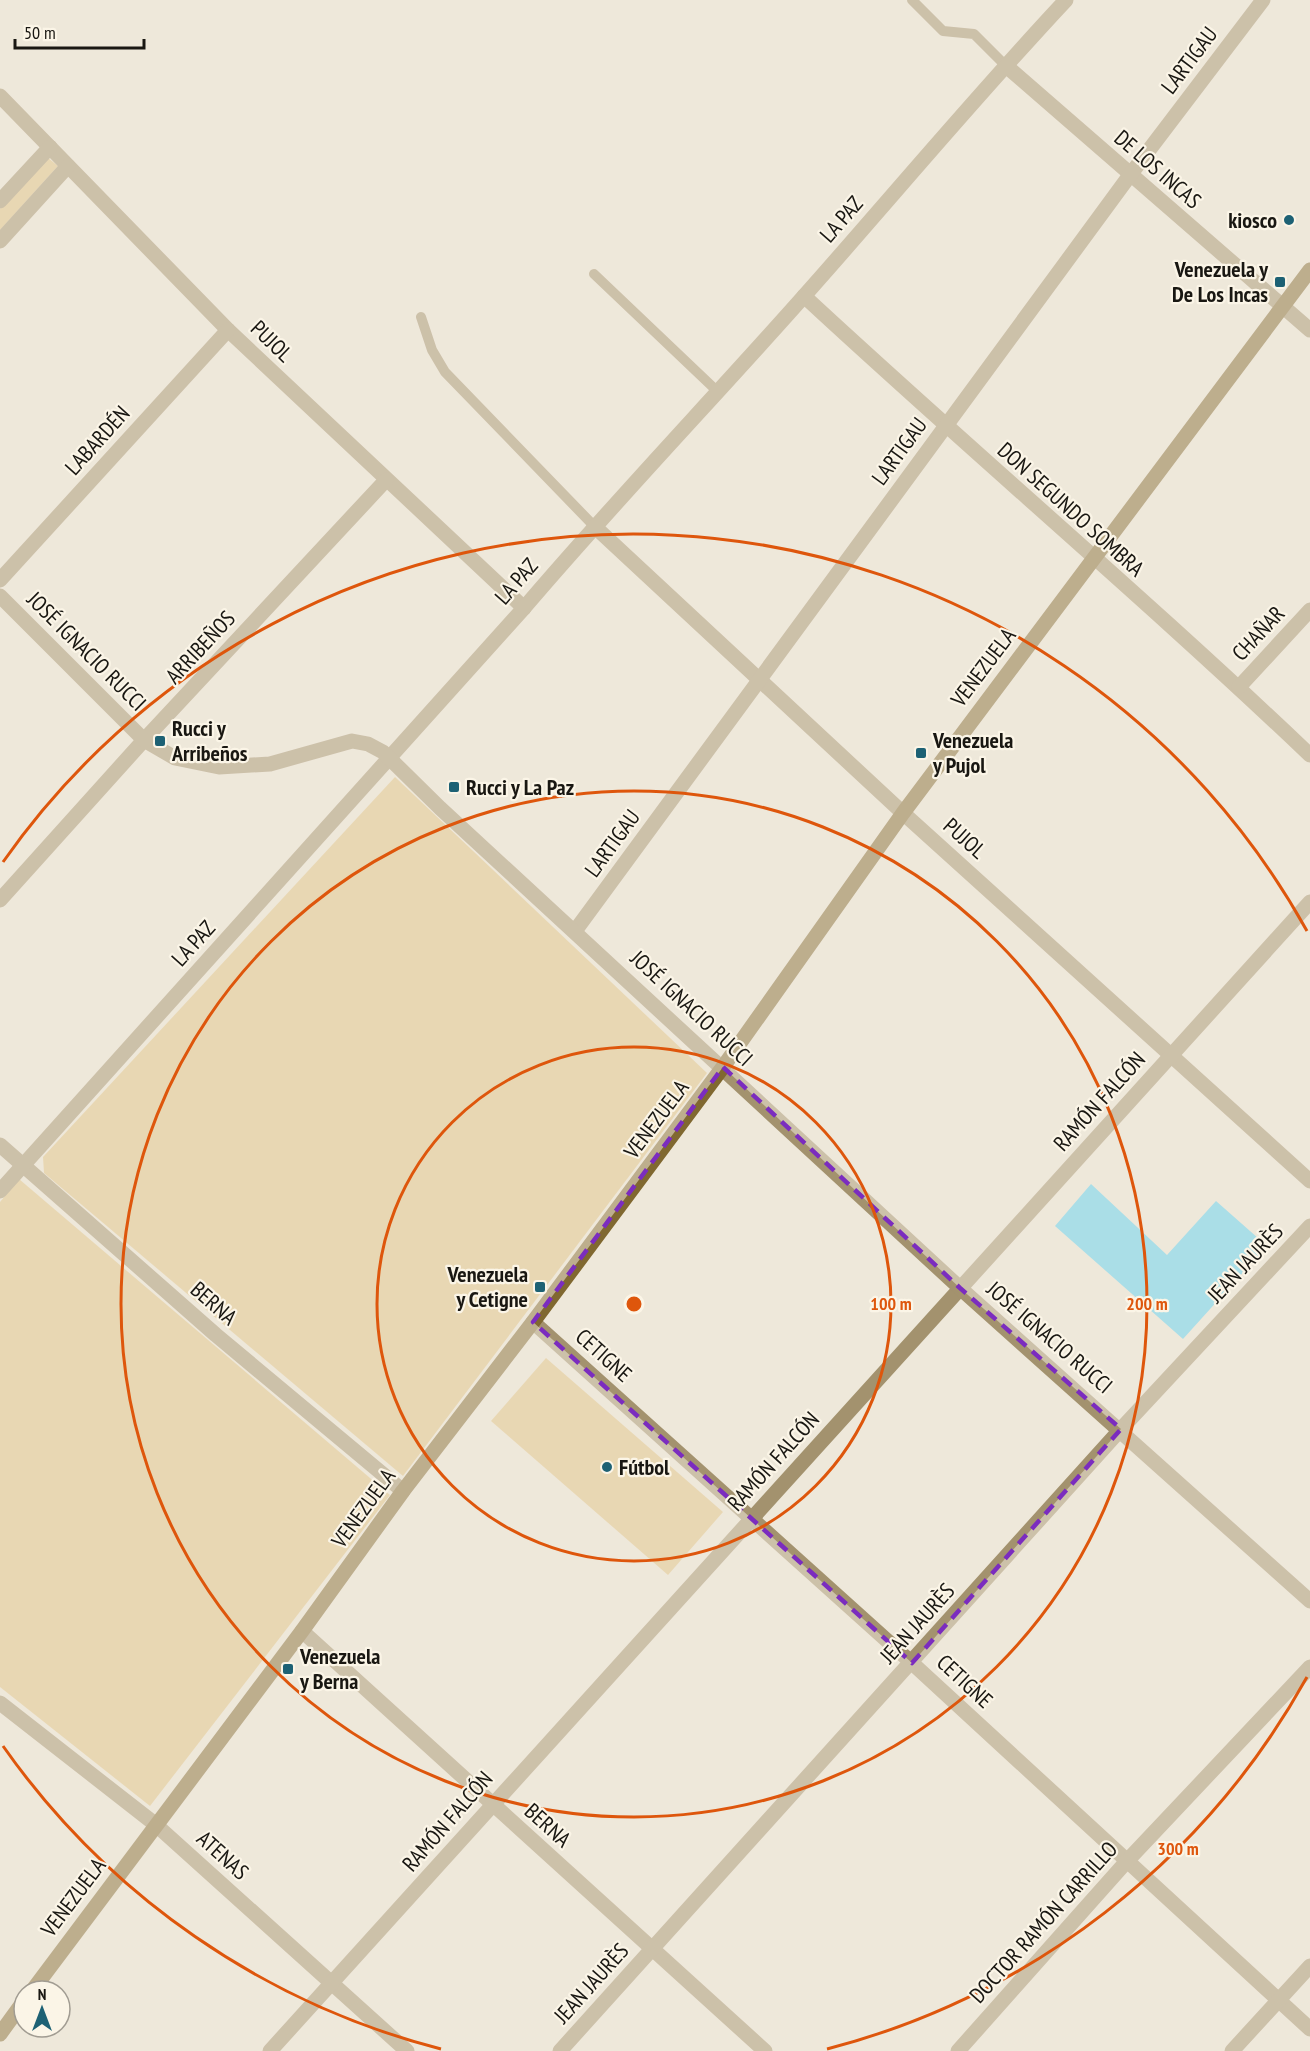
<svg xmlns="http://www.w3.org/2000/svg" width="1310" height="2051" font-family="'PT Sans Narrow',sans-serif">
<style>
.green{fill:#e1c484}
.building{fill:#58d3f7}
.lines{fill:none;stroke-linecap:round;stroke-linejoin:round}
.service{stroke:#a3926e;stroke-width:10}
.minor{stroke:#a3926e;stroke-width:15}
.tertiary{stroke:#a3926e;stroke-width:15}
.secondary{stroke:#806830;stroke-width:15}
.marked{fill:none;stroke:#7b2cbf;stroke-width:4.5;stroke-dasharray:12 8;stroke-linejoin:round}
.ring{fill:none;stroke:#de560c;stroke-width:3}
.poi-dot{fill:#1d6174;stroke:#fbf5e7;stroke-width:2}
.labels{text-anchor:middle;stroke-width:4.5;stroke-linejoin:round;paint-order:stroke}
.street-label{font-size:22px;fill:#191712;stroke:#fbf5e7}
.poi-label{font-size:22px;font-weight:bold;fill:#191712;stroke:#fbf5e7;text-anchor:start}
.centre{fill:#de560c;stroke:#fbf5e7;stroke-width:3}
.ring-label{font-size:18px;text-anchor:middle;font-weight:bold;fill:#de560c;stroke:#fbf5e7;stroke-width:4.5;stroke-linejoin:round;paint-order:stroke}
</style>
<rect width="100%" height="100%" fill="#eee8da"/>
<g class="green">
<path d="M47,157l11,9 -58,64v-21z"/>
<path d="M395,777l312,296 -304,403 -359,-303 -1,-16z"/>
<path d="M19,1179l371,316 -240,311 -150,-119v-485z"/>
<path d="M546,1358l177,154 -55,63 -177,-154z"/>
</g>
<path class="building" d="M1091,1184l76,71 49,-54 51,45 -84,93 -128,-113z"/>
<g class="lines">
<g class="service">
<path d="M912,0l31,31 31,3 31,31"/>
<path d="M594,274l123,117"/>
<path d="M421,317l11,33 13,22 149,154"/>
</g>
<g class="minor">
<path d="M1005,65l305,265"/>
<path d="M0,96l228,234 296,278"/>
<path d="M0,201l50,-54"/>
<path d="M0,241l68,-75"/>
<path d="M804,296c167,155 341,302 506,459"/>
<path d="M594,526l309,287 407,368"/>
<path d="M0,580l228,-250"/>
<path d="M1239,687l71,-77"/>
<path d="M0,900l144,-160 242,-260"/>
<path d="M575,931l555,-756 133,-175"/>
<path d="M0,1145l216,190 187,156"/>
<path d="M0,1191l524,-583c91,-107 188,-208 281,-313 87,-98 171,-199 261,-295"/>
<path d="M533,1322l379,341 398,366"/>
<path d="M302,1631l463,420"/>
<path d="M0,1703l155,121 252,227"/>
<path d="M270,2051l1040,-1149"/>
<path d="M560,2051l561,-622 189,-203"/>
<path d="M958,2051l169,-190 183,-194"/>
<path d="M1232,2051l78,-85"/>
</g>
<path class="tertiary" d="M0,596l144,144 31,18 44,9 51,-3 82,-23 16,3 15,8 57,56 520,480 350,313"/>
<g class="secondary">
<path d="M32,1991l270,-360 101,-140 130,-169 190,-255 180,-254 407,-543"/>
<path d="M0,2034l24,-33"/>
</g>
</g>
<path d="M0 0H1310V2051H0ZM723,1067l237,221 161,141 -209,234 -379,-341z" fill="#eee8da" fill-opacity=".55" fill-rule="evenodd"/>
<path class="marked" d="M723,1067l237,221 161,141 -209,234 -379,-341z"/>
<g class="ring">
<circle cx="634" cy="1304" r="257"/>
<circle cx="634" cy="1304" r="513"/>
<path d="M1307 1677A770 770 0 0 1 827 2049M441 2049A770 770 0 0 1 3 1746M3 862A770 770 0 0 1 1307 931"/>
</g>
<g class="poi-dot">
<circle cx="1289" cy="220" r="6"/>
<rect x="1274" y="276" width="12" height="12" rx="3"/>
<rect x="154" y="735" width="12" height="12" rx="3"/>
<rect x="915" y="747" width="12" height="12" rx="3"/>
<rect x="448" y="781" width="12" height="12" rx="3"/>
<rect x="534" y="1281" width="12" height="12" rx="3"/>
<circle cx="607" cy="1467" r="6"/>
<rect x="282" y="1663" width="12" height="12" rx="3"/>
</g>
<g class="labels">
<g class="street-label">
<text transform="translate(1189 60) rotate(-53)" y="8">LARTIGAU</text>
<text transform="translate(1158 169) rotate(41)" y="8">DE LOS INCAS</text>
<text transform="translate(841 219) rotate(-49)" y="8">LA PAZ</text>
<text transform="translate(272 341) rotate(44)" y="8">PUJOL</text>
<text transform="translate(97 440) rotate(-48)" y="8">LABARDÉN</text>
<text transform="translate(899 451) rotate(-54)" y="8">LARTIGAU</text>
<text transform="translate(1071 509) rotate(42)" y="8">DON SEGUNDO SOMBRA</text>
<text transform="translate(516 581) rotate(-49)" y="8">LA PAZ</text>
<text transform="translate(1258 633) rotate(-47)" y="8">CHAÑAR</text>
<text transform="translate(200 647) rotate(-47)" y="8">ARRIBEÑOS</text>
<text transform="translate(87 651) rotate(45)" y="8">JOSÉ IGNACIO RUCCI</text>
<text transform="translate(983 667) rotate(-53)" y="8">VENEZUELA</text>
<text transform="translate(965 838) rotate(42)" y="8">PUJOL</text>
<text transform="translate(612 843) rotate(-54)" y="8">LARTIGAU</text>
<text transform="translate(193 943) rotate(-48)" y="8">LA PAZ</text>
<text transform="translate(692 1008) rotate(43)" y="8">JOSÉ IGNACIO RUCCI</text>
<text transform="translate(1099 1101) rotate(-48)" y="8">RAMÓN FALCÓN</text>
<text transform="translate(656 1119) rotate(-53)" y="8">VENEZUELA</text>
<text transform="translate(1245 1263) rotate(-47)" y="8">JEAN JAURÈS</text>
<text transform="translate(214 1303) rotate(41)" y="8">BERNA</text>
<text transform="translate(1050 1337) rotate(41)" y="8">JOSÉ IGNACIO RUCCI</text>
<text transform="translate(604 1355) rotate(42)" y="8">CETIGNE</text>
<text transform="translate(773 1461) rotate(-48)" y="8">RAMÓN FALCÓN</text>
<text transform="translate(363 1508) rotate(-54)" y="8">VENEZUELA</text>
<text transform="translate(917 1623) rotate(-48)" y="8">JEAN JAURÈS</text>
<text transform="translate(965 1681) rotate(43)" y="8">CETIGNE</text>
<text transform="translate(447 1821) rotate(-49)" y="8">RAMÓN FALCÓN</text>
<text transform="translate(548 1825) rotate(42)" y="8">BERNA</text>
<text transform="translate(223 1855) rotate(42)" y="8">ATENAS</text>
<text transform="translate(73 1897) rotate(-53)" y="8">VENEZUELA</text>
<text transform="translate(1043 1922) rotate(-48)" y="8">DOCTOR RAMÓN CARRILLO</text>
<text transform="translate(591 1983) rotate(-48)" y="8">JEAN JAURÈS</text>
</g>
<g class="poi-label">
<text x="1277" y="228" text-anchor="end">kiosco</text>
<text x="1268" y="277" text-anchor="end">Venezuela y<tspan x="1268" dy="25">De Los Incas</tspan></text>
<text x="172" y="736">Rucci y<tspan x="172" dy="25">Arribeños</tspan></text>
<text x="933" y="748">Venezuela<tspan x="933" dy="25">y Pujol</tspan></text>
<text x="466" y="795">Rucci y La Paz</text>
<text x="528" y="1282" text-anchor="end">Venezuela<tspan x="528" dy="25">y Cetigne</tspan></text>
<text x="619" y="1475">Fútbol</text>
<text x="300" y="1664">Venezuela<tspan x="300" dy="25">y Berna</tspan></text>
</g>
</g>
<circle cx="634" cy="1304" r="9" class="centre"/>
<g class="ring-label">
<text x="891" y="1310">100 m</text>
<text x="1147" y="1310">200 m</text>
<text x="1178" y="1855">300 m</text>
</g>
<g transform="translate(42 2009)"><circle r="28" fill="#fbf5e7" stroke="#a19c92" stroke-width="1.5"/>
<path d="M0-4.5L10 22L0 15L-10 22Z" fill="#1d6174"/>
<text y="-9" font-size="16" font-weight="bold" text-anchor="middle" fill="#191712">N</text>
</g>
<path d="M15 39v9h129v-9" fill="none" stroke="#191712" stroke-width="3"/>
<text x="24" y="39" font-size="18" fill="#191712" stroke="#fbf5e7" stroke-width="4.5" paint-order="stroke">50 m</text>
</svg>
